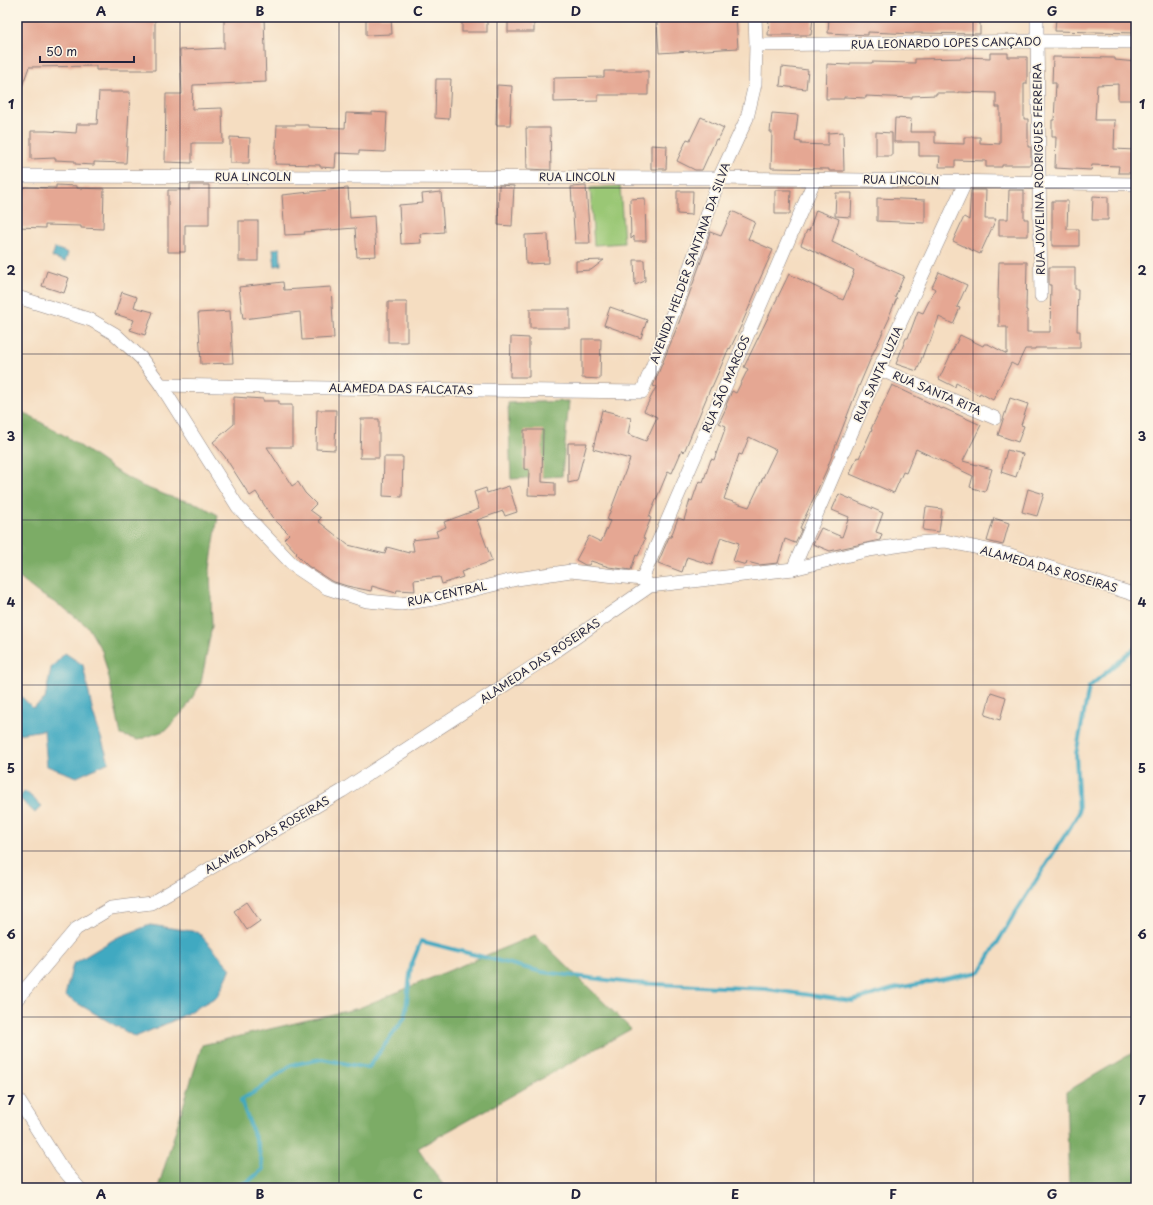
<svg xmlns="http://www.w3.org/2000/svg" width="1153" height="1205" font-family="'Playpen Sans',sans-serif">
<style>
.green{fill:#9ac775;stroke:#5e7458}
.forest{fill:#7bac66;stroke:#4e6750}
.water{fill:#41a9c1;stroke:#32667e}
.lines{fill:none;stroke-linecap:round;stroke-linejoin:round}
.stream{stroke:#41a9c1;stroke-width:4}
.building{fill:#e5a793;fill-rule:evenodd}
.minor-casing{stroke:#8c807e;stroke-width:14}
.minor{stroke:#fff;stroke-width:13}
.grid{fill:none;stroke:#22223b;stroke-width:1;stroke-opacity:0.55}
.labels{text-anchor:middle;stroke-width:3.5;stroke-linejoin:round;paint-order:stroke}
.street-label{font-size:11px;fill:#22223b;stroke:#fcf5e5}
.neatline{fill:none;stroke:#22223b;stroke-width:1.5}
.grid-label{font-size:13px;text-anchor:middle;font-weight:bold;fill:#22223b}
</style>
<rect width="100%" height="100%" fill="#fcf5e5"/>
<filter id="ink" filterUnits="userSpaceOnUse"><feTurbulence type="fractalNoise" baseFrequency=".025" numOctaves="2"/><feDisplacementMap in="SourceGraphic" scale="8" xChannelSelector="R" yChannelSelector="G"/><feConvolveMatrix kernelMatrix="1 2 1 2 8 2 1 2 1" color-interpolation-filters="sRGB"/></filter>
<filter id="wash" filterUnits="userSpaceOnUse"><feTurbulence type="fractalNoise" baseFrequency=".012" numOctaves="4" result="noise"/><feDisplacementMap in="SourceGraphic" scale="16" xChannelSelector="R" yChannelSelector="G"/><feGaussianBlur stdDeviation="0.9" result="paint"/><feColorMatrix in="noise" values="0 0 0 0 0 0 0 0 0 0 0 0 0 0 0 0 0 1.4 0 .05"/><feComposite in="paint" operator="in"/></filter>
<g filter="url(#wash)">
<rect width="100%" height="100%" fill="#f5ddc1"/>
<path class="green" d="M620,186l4,57 -30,2 -4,-57z"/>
<g class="forest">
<path d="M569,401l-7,75 -51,3 -3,-76z"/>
<path d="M17,409l50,28 49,34 26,15 29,11 27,7 20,11 -8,54 2,57 -11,57 -15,25 -20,22 -28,10 -17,-5 -12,-57 -7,-27 -14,-24 -24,-19 -27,-16 -20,-16z"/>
<path d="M535,935l96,94 -213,119 27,40h-287l44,-143 157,-37z"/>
<path d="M1136,1051v137h-67l-3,-96z"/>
</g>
<g class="water">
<path d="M55,248l13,5 -3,9 -13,-5z"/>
<path d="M280,248l1,17 -6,1 -2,-17z"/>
<path d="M65,653l18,12 10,48 16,49 -32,15 -30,-11 -3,-36 -27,4v-42l16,16 12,-9 6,-31z"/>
<path d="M25,791l17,15 -7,7 -16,-15z"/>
<path d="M150,925l48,7 33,37 -13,27 -43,24 -40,17 -70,-41 8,-32 43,-26z"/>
</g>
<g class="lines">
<path class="stream" d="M232,1188l17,-7 14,-12 -5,-23 -17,-46 18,-11 32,-24 31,-6 46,9 37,-51 6,-51 10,-25 121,31 89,11 135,6 86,12 41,-12 87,-17 32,-54 67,-105 -3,-59 13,-67 47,-40"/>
</g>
<g id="blocks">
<g class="building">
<path d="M17,17h138v53h-59v-4l-67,1 -11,30h-1z"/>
<path d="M224,17h40l2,65 -73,3 -1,24 30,-1 1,35h-31v20l-27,-1 1,-68h16l-2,-44 44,-2z"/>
<path d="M366,17h25l1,17 -26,1z"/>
<rect x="462" y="17" width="25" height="15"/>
<rect x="508" y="17" width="26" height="15"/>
<path d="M736,17l2,31 -79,5 -2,-32z"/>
<path d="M769,17l44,1 -2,17h-43z"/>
<path d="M829,17h151v17l-66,-1v1l-46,-2v3l-40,-2z"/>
<path d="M1056,17h80v16l-81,-2z"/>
<path d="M990,53h18v4h19v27h-3v35h4v28h3v18h-29v2h-16v-6l-31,-1v7h-16l1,-11h-21v-14h-25l1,-24 16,1 -1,13h25v11l29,1v-7h16v6l20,1v-37h-4v-14l-38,-1v1h-22v2l-24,1v2l-46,-2v2l-22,-1v2h-18l1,-35 23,1v-2h22v-1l43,1v-4l50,-1v-1l25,1z"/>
<path d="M1053,57l62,1v2l21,2v38h-18v-16l-21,1 -2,35h20l-1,29 21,1 -1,23h-16l1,-7 -27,-1 -1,5 -36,-2 1,-31h-4v-17h2l2,-37h-4z"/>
<path d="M782,67l26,3 -2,19 -26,-3z"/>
<path d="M604,71h44v24h-50v6l-44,1v-24l50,-1z"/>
<path d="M436,79h15l-2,40 -14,-1z"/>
<path d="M497,85l15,1 -2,39h-14z"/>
<path d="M99,92h31l-4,71 -32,-1v3l-19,-1v-3l-20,-1v-2l-24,1v-28h16l29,2 1,-9h20z"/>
<path d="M372,112l15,1 -2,39 -26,-1v3l-23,-1 -1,15 -15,-1v-2l-45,-1 2,-39h32v2l36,1 1,-15 26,1z"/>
<path d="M772,113l26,2 -3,26 6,1v2l27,1v-12l15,-1 1,39h-15v-2l-58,-1 1,-36h-2z"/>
<path d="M701,117l23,11 -6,12 -2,-1 -14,31h-7l-18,-9 10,-22 3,1z"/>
<path d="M526,128h24l1,42 -24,-1z"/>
<path d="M876,132l16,1v23h-16z"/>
<path d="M230,137l20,1 -1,25h-19z"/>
<path d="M651,145l16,1 -1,23h-15z"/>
<path d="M56,185l21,1v2l27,1 -1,40 -22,-1v-2l-36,-1v3l-28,-1v-39h7l1,-1 31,1z"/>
<path d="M190,185h19v40h-24v27h-17v-62h22z"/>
<path d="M499,185l15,1 -2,40 -14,-1z"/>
<path d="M586,186l4,57h-15l-4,-56z"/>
<path d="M348,188l2,30 24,-2 2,40 -19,1 -2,-29 -51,4 1,2 -20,1 -3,-40z"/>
<path d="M775,190h16l-1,24h-15z"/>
<path d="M971,190h15l-1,29h11l-16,35 -27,-13 11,-24 5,3z"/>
<path d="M1009,190h15v29h4v17h-29v-17h9z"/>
<path d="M677,191h16l-1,24 -15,-1z"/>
<path d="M441,192l3,40 -24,2 1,9 -20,1 -2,-39 24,-2 -1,-9z"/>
<path d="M836,193h16l-1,24 -16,-1z"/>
<path d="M1093,196l15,1v23h-16z"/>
<path d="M645,198l1,43h-12v-5l-3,3 -1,-40z"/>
<path d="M877,198l48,2v23l-48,-2z"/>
<path d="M1052,201h16l-1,28h12v17h-27z"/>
<path d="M816,210l23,9 -7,23 25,12 -1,1 48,21 -9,21 2,1 -8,18 1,1 -17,36 -19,45 -28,73 -26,57 2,1 -7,14 -10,-4 -7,24 -19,2 -12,-3 -1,3 -13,-4 6,-18 -18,-6 -9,28 -25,-8 -5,15 -24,-9 11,-26h2l7,-19 6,2 6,-20 2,1 7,-20 4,1 8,-23 3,1 12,-34 -7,-3 8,-17 -1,-1 6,-14 4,2 12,-24 -4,-2 45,-93 54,26 11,-26 -1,-1 1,-3 -53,-25 6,-15 2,1zM749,437l27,13 -27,57 -25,-8 15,-45 3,1z"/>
<path d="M732,211l23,11 -7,17 25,11 -18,40 1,1 -15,35 -11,23 -1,-1 -17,39h-1l-27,65 -2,-2 -10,23 -4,-2 -19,46 2,1 -8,20 2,1 -7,17 -2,-1 -5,15 -22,-3 -18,-6 -2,4h-4l-9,-5 13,-24 12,6 9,-21 -3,-1 23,-61 -37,-10 9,-39 12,3v1l17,4 -3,16 18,7 11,-24 -13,-6 12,-24 -3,-1 25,-61 30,-83h-1l3,-10 11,4z"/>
<rect x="239" y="221" width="19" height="40"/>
<path d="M548,234l1,29 -23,1 -1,-29z"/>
<path d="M604,260l-13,10 -15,1v-10z"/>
<path d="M634,260h10l1,21 -10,4z"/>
<path d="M999,262h28l-1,48h1v22h23l1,-47h-2v-18h26v22h3l-1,42h3v17h-45v1h-10l-8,17 -6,-3 -18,37 -13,-7 -1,2 -23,-12 -1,4 -16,-8 21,-44 23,11 1,-2h4l19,10v-27h-8v-28h-1z"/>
<path d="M47,271l22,7 -5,15 -22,-7z"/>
<path d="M939,272l28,13 -10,22 3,1 -7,16 -14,-7 -10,28 -2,-1 -10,27 -21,-7 10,-26h2l10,-27 5,2 12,-24 -3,-2z"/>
<path d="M283,282l1,8 47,-3 3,51 -32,2 -2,-28 -57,7 -4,-32z"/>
<path d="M122,292l15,5 -3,10 19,5 -8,23 -15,-5 4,-10 -19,-6z"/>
<rect x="388" y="302" width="19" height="40"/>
<path d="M610,307l37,13 -6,18 -37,-13z"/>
<rect x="530" y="309" width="40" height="19"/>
<path d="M230,311l3,52 -32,1 -3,-51z"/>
<path d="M511,337l18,1v39h-19z"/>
<path d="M582,339h19l-1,40 -18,-1z"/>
<path d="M892,385l50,24 1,-1 38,17 -18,36 29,8 -7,23 -15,-5 3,-11 -57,-27 -10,24 -3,-1 -9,21 -44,-19 7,-17 2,1 13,-29h-1z"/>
<path d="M234,397l29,2v2h16v4h13v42h-25l25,39 6,-4 7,11 11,11 -6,6 11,8 -3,3 30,24 37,9 2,-7 22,6v-2h5l-2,-11 26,-3 -2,-6 10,-4 -2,-5 35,-13 -5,-17 12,-4 1,5 22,-7 8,26 -12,4 -2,-5 -26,9 15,41 -31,11 2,5 -21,7 -2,-7 -26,3 1,11 -18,-1 -1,3 -24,-7 -1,5 -24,-5 -16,-5 -23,-15 -12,-12 1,-1 -13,-14 5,-5 -17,-17 -16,-25 -6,4 -25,-39 -12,-15 21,-18z"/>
<path d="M1010,398l18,6 -7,21 3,1 -6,16 -20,-7z"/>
<path d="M317,410h19l-1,40 -19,-1z"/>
<path d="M361,419h18v39h-19z"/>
<path d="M524,430h19l-1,52 13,1v13l-27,-1 1,-25 -5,-1z"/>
<path d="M568,443h19l-10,38 -9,2z"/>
<path d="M1007,450l16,4 -7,23 -15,-5z"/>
<path d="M384,457h19l-1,40 -19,-1z"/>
<path d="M1028,489l16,5 -7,22 -15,-4z"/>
<path d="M839,494l44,19 -7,19 6,2 -2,6 -50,11 -17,-7 8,-16 21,9 7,-20 -17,-7z"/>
<path d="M926,507l16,2 -3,23 -16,-2z"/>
<path d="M994,518l15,5 -6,22 -16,-4z"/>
<path d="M991,692l15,5 -6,23 -15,-5z"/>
<path d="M247,902l13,19 -13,9 -13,-19z"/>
</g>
</g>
</g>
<g filter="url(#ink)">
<use href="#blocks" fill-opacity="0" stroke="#8c807e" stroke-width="1"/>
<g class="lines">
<defs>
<g id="minor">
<path d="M1037,17v24l4,255"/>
<path d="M756,45l281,-4 99,1"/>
<path d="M17,176l702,2 417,6"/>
<path d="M17,297l74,23 24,14 26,24 20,27 77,122 56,59 33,22 40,13 34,3 33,-5 83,-20 54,-8 71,8"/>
<path d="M879,369l116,49"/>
<path d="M161,385l168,3 313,4 20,-50 32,-86 25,-78 28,-60 8,-34 1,-39 -1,-28"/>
<path d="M793,569l86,-200 87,-188"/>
<path d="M648,584l-6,-5 173,-400"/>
<path d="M17,999l59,-70 35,-21 40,-5 191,-112 198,-129 110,-76 143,-17 76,-19 47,-7 29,-2 62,13 129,41"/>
<path d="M17,1098l44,69 18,21"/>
</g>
</defs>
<use href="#minor" class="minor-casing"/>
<use href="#minor" class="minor"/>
</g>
</g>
<path class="grid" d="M180,17v1171M339,17v1171M497,17v1171M656,17v1171M814,17v1171M973,17v1171M17,188h1119M17,354h1119M17,520h1119M17,685h1119M17,851h1119M17,1017h1119"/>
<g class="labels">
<g class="street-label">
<text transform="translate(946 43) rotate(-1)" y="4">RUA LEONARDO LOPES CANÇADO</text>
<text transform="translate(1039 169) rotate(-91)" y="4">RUA JOVELINA RODRIGUES FERREIRA</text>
<text x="253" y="181">RUA LINCOLN</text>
<text x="577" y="181">RUA LINCOLN</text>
<text transform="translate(901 180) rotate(1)" y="4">RUA LINCOLN</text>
<text transform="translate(690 263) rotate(-70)" y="4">AVENIDA HELDER SANTANA DA SILVA</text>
<text transform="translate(878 374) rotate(-66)" y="4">RUA SANTA LUZIA</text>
<text transform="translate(726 384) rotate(-67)" y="4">RUA SÃO MARCOS</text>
<text transform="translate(401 389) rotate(1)" y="4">ALAMEDA DAS FALCATAS</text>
<text transform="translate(937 393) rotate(23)" y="4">RUA SANTA RITA</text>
<text transform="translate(1049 569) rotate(16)" y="4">ALAMEDA DAS ROSEIRAS</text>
<text transform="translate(447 594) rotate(-12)" y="4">RUA CENTRAL</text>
<text transform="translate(540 661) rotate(-34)" y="4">ALAMEDA DAS ROSEIRAS</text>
<text transform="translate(267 835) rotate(-30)" y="4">ALAMEDA DAS ROSEIRAS</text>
</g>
</g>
<rect width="1153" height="1205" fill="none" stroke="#fcf5e5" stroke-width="44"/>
<path d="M40 56v6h94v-6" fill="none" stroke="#22223b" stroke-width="2"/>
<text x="46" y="56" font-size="12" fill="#22223b" stroke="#fcf5e5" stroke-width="3" paint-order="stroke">50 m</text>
<rect x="22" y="22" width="1109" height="1161" class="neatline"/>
<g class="grid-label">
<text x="101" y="16">A</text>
<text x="260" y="16">B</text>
<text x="418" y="16">C</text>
<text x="576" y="16">D</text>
<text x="735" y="16">E</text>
<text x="893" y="16">F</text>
<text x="1052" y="16">G</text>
<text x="11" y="109">1</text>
<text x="1142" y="109">1</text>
<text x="11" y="275">2</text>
<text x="1142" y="275">2</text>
<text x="11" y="441">3</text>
<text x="1142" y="441">3</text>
<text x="11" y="607">4</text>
<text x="1142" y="607">4</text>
<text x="11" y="773">5</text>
<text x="1142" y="773">5</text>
<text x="11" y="939">6</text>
<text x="1142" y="939">6</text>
<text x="11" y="1105">7</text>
<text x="1142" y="1105">7</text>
<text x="101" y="1199">A</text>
<text x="260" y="1199">B</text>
<text x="418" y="1199">C</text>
<text x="576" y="1199">D</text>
<text x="735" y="1199">E</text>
<text x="893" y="1199">F</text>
<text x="1052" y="1199">G</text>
</g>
</svg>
